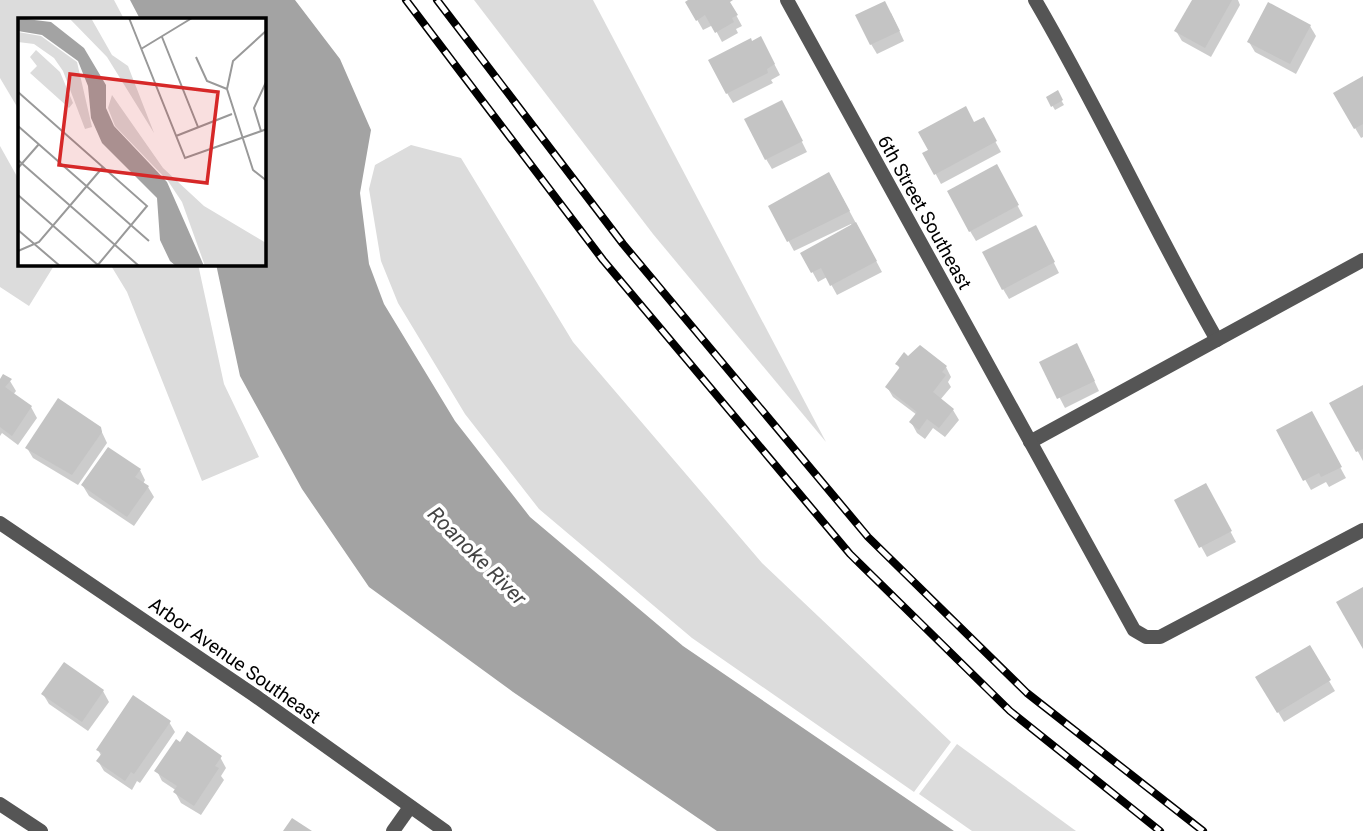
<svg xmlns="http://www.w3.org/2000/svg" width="1363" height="831" font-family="Roboto,sans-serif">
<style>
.green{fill:#dcdcdc}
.water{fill:#a3a3a3}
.shadow{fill:#0003}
.building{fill:#c4c4c4}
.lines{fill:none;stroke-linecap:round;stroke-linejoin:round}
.service{stroke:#555;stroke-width:14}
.minor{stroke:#555;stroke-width:14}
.rail-casing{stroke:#000;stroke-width:8}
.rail{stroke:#fff;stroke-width:5;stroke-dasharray:16;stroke-linecap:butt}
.labels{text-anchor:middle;stroke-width:7;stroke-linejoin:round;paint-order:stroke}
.street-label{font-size:19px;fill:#000;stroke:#fff}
.water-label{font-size:21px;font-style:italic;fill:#444;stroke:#fff}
.inset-road{fill:none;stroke:#999;stroke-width:2}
.view{fill:#d62828;fill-opacity:0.15;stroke:#d62828;stroke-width:3.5}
.inset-edge{fill:none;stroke:#000;stroke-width:3.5}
</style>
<rect width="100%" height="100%" fill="#fff"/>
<g class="green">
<path d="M0,0h114l10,19h-105v91l-19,-32z"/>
<path d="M474,0h119l233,442 -173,-208z"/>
<path d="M411,145l50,13 112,184 189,221 189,179 -37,50 -222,-154 -153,-129 -74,-95 -67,-111 -17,-42 -12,-72 6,-24z"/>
<path d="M0,146l19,34v84h36l-26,42 -29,-19z"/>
<path d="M110,264h88l26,120 35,73 -57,24 -75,-189z"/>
<path d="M957,744l119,87h-104l-53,-37z"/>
</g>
<path class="water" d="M130,0h165l45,59 31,71 -11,63 9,71 15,40 71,117 75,96 153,129 271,185h-237l-204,-139 -144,-105 -67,-98 -62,-113 -24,-112h48v-245h-124z"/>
<g class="shadow">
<path d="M692,0h36l14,26 -6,3 2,4 -16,9 -9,-17 -10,5 -16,-28z"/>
<path d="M1194,0h44l2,5 -29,52 -29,-16 -6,-10z"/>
<path d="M891,13l13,28 -27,13 -6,-10z"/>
<path d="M1310,26l6,10 -20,38 -41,-22 -6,-10z"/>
<path d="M766,48l14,27 -9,5 2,3 -40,20 -6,-10z"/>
<path d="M1363,78v59l-2,1 -26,-44z"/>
<path d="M1057,93l7,12 -9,5 -7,-12z"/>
<path d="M787,112l20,40 -35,17 -6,-10z"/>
<path d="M983,119l18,33 -60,32 -16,-30z"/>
<path d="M1001,174l22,42 -47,25 -6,-10z"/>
<path d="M835,184l47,88 -45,23 -10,-18 -9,5 -16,-29 50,-27 -1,-2 -57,27 -24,-44z"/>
<path d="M1041,237l18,36 -50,26 -6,-10z"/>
<path d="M1082,355l17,36 -34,17 -24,-46z"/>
<path d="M897,364l49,3 5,10 -3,5 3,5 -11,13 13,10 6,10 -14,17 -12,-9 -8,11 -8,-6 -6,-11 6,-7 -24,-18 -6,-10 13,-18z"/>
<path d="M10,381l6,10 -3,4 18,12 6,11 -19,27 -16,-12 -2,3v-54z"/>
<path d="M1363,387v74l-31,-58z"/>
<path d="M1311,414l35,64 -17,9 -3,-5 -15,8 -33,-59z"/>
<path d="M100,428l7,15 -29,42 -45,-27 -6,-10z"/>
<path d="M140,470l5,10 -2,4 5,3 6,10 -20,29 -45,-30 -6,-10z"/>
<path d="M1211,495l25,47 -29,15 -31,-56z"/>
<path d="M1309,647l26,44 -51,31 -26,-44z"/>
<path d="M64,664l39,27 6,11 -21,29 -39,-27 -6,-10z"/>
<path d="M169,722l6,10 -35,51 -3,-2 -5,9 -28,-19 -6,-10 4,-4 -4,-7z"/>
<path d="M220,757l6,11 -5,8 3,4 -23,35 -20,-12 -6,-11 2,-1 -15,-10 -5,-10z"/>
</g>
<g class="building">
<path d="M688,0h45l-3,2 8,13 -6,3 2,4 -19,11 -10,-18 -9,6 -11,-19z"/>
<path d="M1192,0h40l-27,48 -31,-17z"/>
<path d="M885,1l15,30 -30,14 -15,-30z"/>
<path d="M1268,2l43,23 -21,39 -43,-22z"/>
<path d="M761,36l14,28 -8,5 1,4 -42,21 -18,-34 43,-22 1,3z"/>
<path d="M1363,76v48l-9,5 -21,-36z"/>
<path d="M1058,90l5,10 -12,7 -5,-10z"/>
<path d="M782,100l21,41 -38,19 -21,-41z"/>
<path d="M966,106l8,16 10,-5 13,24 -63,34 -12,-22 6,-3 -10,-18z"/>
<path d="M997,164l22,41 -50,27 -22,-41z"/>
<path d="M829,172l21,39 -63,31 -19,-36z"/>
<path d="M856,222l21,39 -47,25 -9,-18 -10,5 -11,-20z"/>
<path d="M1036,225l19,37 -53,28 -20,-38z"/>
<path d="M1077,343l18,38 -38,18 -18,-37z"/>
<path d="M920,345l27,21 -5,6 4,3 -13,17 21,17 -15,19 -12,-9 -8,11 -10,-8 8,-10 -32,-25 15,-20 -5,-3 9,-12 4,4z"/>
<path d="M3,374l9,5 -7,8 27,19 -20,30 -12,-9v-48z"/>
<path d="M1363,385v64l-7,3 -27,-49z"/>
<path d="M58,398l43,29 1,5 -30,43 -47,-27z"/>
<path d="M1312,411l30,56 -21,10 -2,-4 -16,8 -27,-51z"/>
<path d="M108,447l33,22 -6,8 14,9 -22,31 -46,-32z"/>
<path d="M1206,483l26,48 -33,17 -25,-48z"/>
<path d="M1363,587v62l-27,-47z"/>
<path d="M1310,645l21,35 -54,33 -22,-36z"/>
<path d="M64,662l40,28 -22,32 -41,-28z"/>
<path d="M133,695l38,26 -37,53 -3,-2 -6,9 -29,-20 6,-8 -6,-3z"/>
<path d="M187,731l35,25 -7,10 4,2 -25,38 -21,-14 4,-6 -23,-15 22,-32 4,3z"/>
<path d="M292,818l20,13h-29z"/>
</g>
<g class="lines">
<g class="service">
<path d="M1035,0c65,111 118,228 182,340"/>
<path d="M1030,442l333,-182"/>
<path d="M0,804l41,27"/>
</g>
<g class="minor">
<path d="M787,0l347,630 12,7h14l203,-107"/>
<path d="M0,523l254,172 191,136"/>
<path d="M393,831l17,-24"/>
</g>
<defs>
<g id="rail">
<path d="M406,0l197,260 247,294 160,157 150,120"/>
<path d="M437,0l186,244 245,293 159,156 176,138"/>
</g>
</defs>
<use href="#rail" class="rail-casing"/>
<use href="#rail" class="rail"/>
</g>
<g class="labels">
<g class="street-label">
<text transform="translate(925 212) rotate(61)" y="7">6th Street Southeast</text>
<text transform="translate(235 660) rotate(35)" y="7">Arbor Avenue Southeast</text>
</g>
<g class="water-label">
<text transform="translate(477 556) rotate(45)" y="7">Roanoke River</text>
</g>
</g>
<g transform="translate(18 18)">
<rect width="248" height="248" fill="#fff"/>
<path d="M51,0h22l21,37 16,11 26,67 -47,-76zM0,14l23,4 36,26 15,65 -7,2 -22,-58 -9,-13 -20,-14 -16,-2zM18,32l24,22 13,31 -4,5 -39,-35 7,-7 -7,-9zM94,77l51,73 41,38 62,37v23h-61l-23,-64 -14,-21 -53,-55 -7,-18z" fill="#dcdcdc"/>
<path d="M0,0l33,4 33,26 22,37v23l8,18 53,56 37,84h-28l-6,-5 -10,-21 -3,-42 -55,-55 -11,-25 -3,-32 -10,-25 -36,-26 -24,-4z" fill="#a3a3a3"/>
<path class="inset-road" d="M111,0l56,140 82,-29M249,12l-34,31 -6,28 26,81 14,11M144,19l36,90M123,31l51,-31M178,39l11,24 20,8M0,74l129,114 -50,60M0,108l131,115M243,113l-7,-23 13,-28M158,118l56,-22M0,142l121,106M0,150l21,-24M0,177l81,71M0,212l42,36M0,233l21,-9 64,-75"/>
<path class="view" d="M52,56l148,18 -11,91 -148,-18z"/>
<rect width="248" height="248" class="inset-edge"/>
</g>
</svg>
